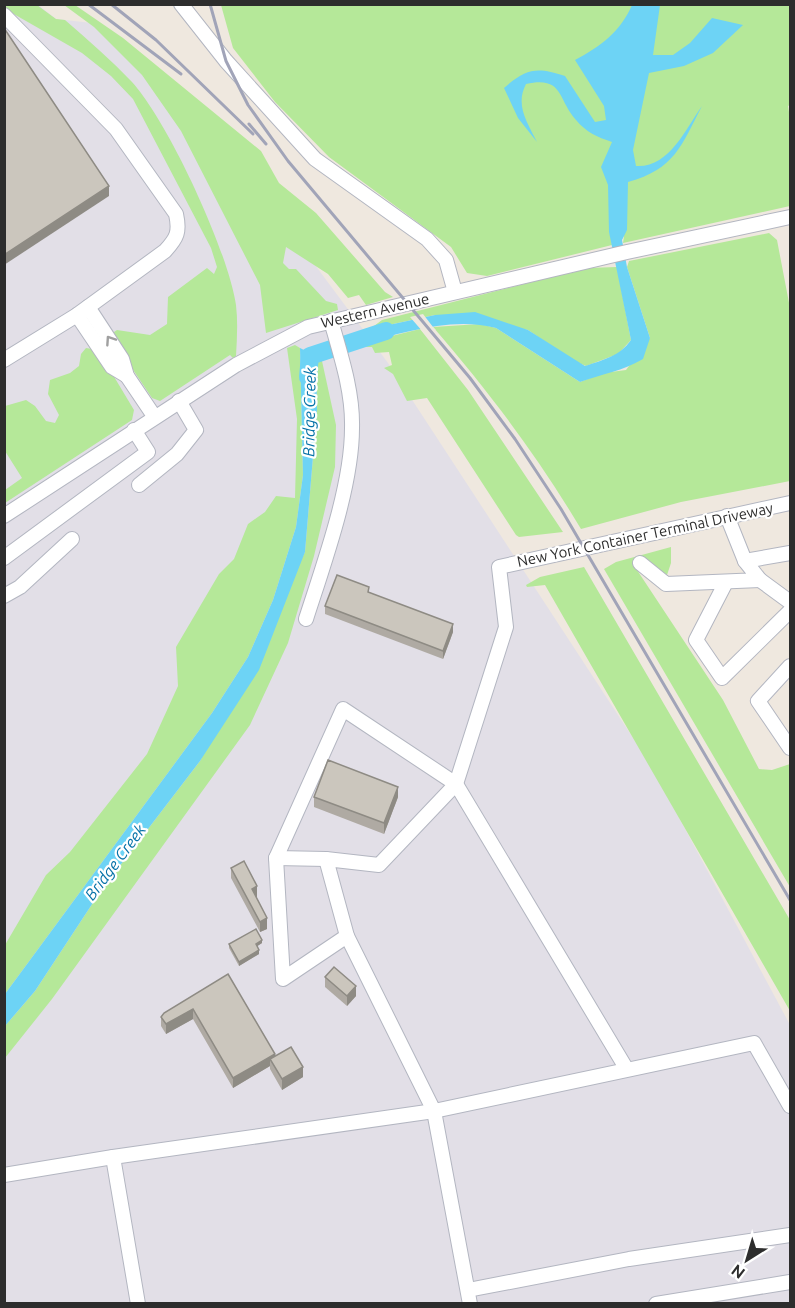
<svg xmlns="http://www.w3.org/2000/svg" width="795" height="1308" font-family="Ubuntu,sans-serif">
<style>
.industrial{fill:#e2dfe7}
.green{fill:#b5e899}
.water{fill:#6dd3f5}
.pier{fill:#efe8df}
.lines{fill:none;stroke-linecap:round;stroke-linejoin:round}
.river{stroke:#6dd3f5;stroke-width:18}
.minor-casing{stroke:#b3b6c1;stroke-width:16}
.minor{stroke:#fff;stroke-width:14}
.rail{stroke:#a1a4b8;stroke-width:3}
.wall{fill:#afaaa3}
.shaded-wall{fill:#8e8b84}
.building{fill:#cbc6bd;stroke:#8e8b84;stroke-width:1.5}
.oneway{stroke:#a0a0a0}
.labels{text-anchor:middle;stroke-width:4.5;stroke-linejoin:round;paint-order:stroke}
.street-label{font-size:15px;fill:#2d2d2d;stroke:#fff}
.water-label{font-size:16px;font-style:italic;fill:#0672a8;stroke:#fff}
</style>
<rect width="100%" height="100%" fill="#efe8df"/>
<path class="industrial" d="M37,4l19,15 45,5 156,163 131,176 264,404 138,258v278l-785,1 -1,-1299z"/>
<g class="green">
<path d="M4,5h33l19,14 9,1c23,20 46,40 67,62 37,41 96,169 104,223 2,17 1,34 0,51l-3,2 -3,-3 -70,46 -8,-3 -39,-58 1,-8 3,-2 33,5 17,-11 1,-27 39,-29 7,6 3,-7 -6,-19 -78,-149 -22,-23 -29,-23 -77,-44z"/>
<path d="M64,5h11l48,33 138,113 18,32 37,30 69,79 8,5 -27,8 -7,-10 -11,3 -20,-24 -42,-27 -3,16 6,6h7l30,32 11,3 1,6 -72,23 -6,-48 -79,-154 -39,-56 -48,-48z"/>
<path d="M221,5h569v100l-2,1 2,12v88l-167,37 1,-7 -13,3 1,6 -4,1 -121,30 -20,-3 -16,-26 -122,-90 -54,-55 -42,-54z"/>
<path d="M769,233l8,7 13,68v173l-109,21 -100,27c-45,-75 -91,-136 -148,-202l47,-3 16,4 84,54 23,-9 23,-3 24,-32 -23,-71 2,-6z"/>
<path d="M617,267l14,73 -13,14 -32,12 -12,-5 -46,-31 -93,-15 -65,14 12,-9 205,-52z"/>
<path d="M420,329l48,61 95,142 -44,5 -3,-2 -89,-137 -20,3 -14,-27 -9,-6 8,-3 -3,-13 -14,1 -3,-6h-15l2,-3z"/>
<path d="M295,345l5,3 3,127 -7,52 -23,73 -25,57 -36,56 -207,281v-49l41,-70 24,-23 77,-98 31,-68 -2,-39 43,-73 15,-15 14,-35 17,-12 11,-16 19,2 2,-79 -10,-71z"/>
<path d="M86,348l12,2 36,60 -2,10 -127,83v-13l17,-12 -17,-27v-45l21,-6 9,6 11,15 9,2 4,-8 -11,-21 2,-14 20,-7 9,-7 2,-12z"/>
<path d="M316,356l6,5 14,64 -1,42 -21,89 -26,87 -38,82 -198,274 -47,59v-32l30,-35 67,-102 98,-128 105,-209 12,-143z"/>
<path d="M671,547v16l-5,15 -16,-14 -13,6 86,130 36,69 13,1 18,-6v123l-186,-318 12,-7z"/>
<path d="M584,567l206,353v91l-245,-426 -18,2 -1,-2 14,-8z"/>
</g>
<g class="water">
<path d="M632,5h28l-7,50h20l17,-12 22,-25 31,7 -30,28 -29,13 -35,7 -16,77 3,16c33,2 49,-36 66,-60 -21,40 -27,63 -74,76l-1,48 -5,10 5,27 23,71 -7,21c-20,12 -41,15 -63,23l-84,-54c-44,-12 -93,5 -137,16l11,-15 65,-14 40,-3 53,18 57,36c18,-6 35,-10 46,-26l-22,-108 -1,-47 -7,-18 11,-25c-15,-5 -26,-10 -36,-22 -19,-21 -12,-44 -50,-36 -11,21 1,38 11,58l-19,-24 -14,-30c23,-20 33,-21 61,-12l30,46 11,-2 -2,-14 -29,-46c25,-13 46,-29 57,-55z"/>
<path d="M300,348l16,8 1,53 -12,143 -46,118 -59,91 -98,128 -67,102 -30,35v-32l207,-281 36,-56 25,-57 23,-73 7,-52z"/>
</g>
<path class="pier" d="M423,314l10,13 3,3 -13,2 -13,-15z"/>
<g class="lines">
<path class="river" d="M308,377l2,-21 76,-25"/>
<defs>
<g id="minor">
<path d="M181,4l45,57 89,98 112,80 19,21 9,32"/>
<path d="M4,15l112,114 60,85c4,18 1,24 -11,37l-88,64 -73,45"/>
<path d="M88,307l34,52 5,17 27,40"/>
<path d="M77,315l35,52 15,9"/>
<path d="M139,485l38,-31 19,-24 -17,-29"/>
<path d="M4,516l232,-151 72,-38 319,-75 163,-35"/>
<path d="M4,558l144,-106 -14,-22"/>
<path d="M745,561l45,-8"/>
<path d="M640,563l26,21 94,-4 -15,-19 -18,-45"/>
<path d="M760,580l30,22"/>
<path d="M726,582l-30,58 26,38 68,-67"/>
<path d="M4,596l16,-9 52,-48"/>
<path d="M306,619c18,-56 46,-133 46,-191 1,-36 -11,-72 -21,-107"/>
<path d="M790,666l-32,35 32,47"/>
<path d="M276,858l7,121 64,-43"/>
<path d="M326,859l-50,-1 67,-149 113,75 170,284"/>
<path d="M4,1175l109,-18"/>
<path d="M468,1290l161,-31 161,-24"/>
<path d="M138,1304l-25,-147 321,-46 320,-68 36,63"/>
<path d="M470,1304l-36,-193 -87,-175 -21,-77 53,6 77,-81 50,-157 -7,-60 291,-64"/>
<path d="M656,1304l134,-22"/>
</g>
</defs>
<use href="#minor" class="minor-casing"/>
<use href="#minor" class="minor"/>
<g class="rail">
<path d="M88,4l93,70"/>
<path d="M111,4l45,36 97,94"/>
<path d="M210,4l16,57 22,44 40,56 182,217 45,61 46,70 229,391"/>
<path d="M249,124l17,20"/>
</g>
</g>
<g class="wall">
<path d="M369,592l84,40 -10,27 -118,-45v-8z"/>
<path d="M314,797h84l-14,37 -70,-27z"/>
<path d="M231,868l26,29h-1l11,32 -7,3 -29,-54z"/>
<path d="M262,943l-5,3 2,8 -20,12 -10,-18v-4z"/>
<path d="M228,974l47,82 28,21 -21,13 -12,-21v-3l-37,22 -40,-69 -27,15 -5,-8v-9z"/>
<path d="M325,977l31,19 -9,10 -22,-19z"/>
</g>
<g class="shaded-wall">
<path d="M109,186v10l-105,69v-10z"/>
<path d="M453,624v8l-10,27v-8z"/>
<path d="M398,787v10l-14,37v-11z"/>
<path d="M257,886v11l-5,2v-10z"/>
<path d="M267,918v11l-7,3v-10z"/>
<path d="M262,940v3l-6,4v-3z"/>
<path d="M259,950v4l-20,12v-4z"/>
<path d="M356,986v10l-9,10v-10z"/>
<path d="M193,1009v10l-27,15v-10z"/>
<path d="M275,1054v9l-5,-4v7l-37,22v-10z"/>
<path d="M303,1067v10l-21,13v-11z"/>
</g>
<g class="building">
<path d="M4,28l105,158 -105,69z"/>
<path d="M337,575l32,12 -1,5 85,32 -10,27 -118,-45z"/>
<path d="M328,760l70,27 -14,36 -70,-26z"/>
<path d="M244,861l13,25 -5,3 15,29 -7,4 -29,-54z"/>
<path d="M256,929l6,11 -6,4 3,6 -20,12 -10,-18z"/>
<path d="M334,967l22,19 -9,10 -22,-19z"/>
<path d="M228,974l47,80 -42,24 -40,-69 -27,15 -5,-7 3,-4z"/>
<path d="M291,1047l12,20 -21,12 -12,-20z"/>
</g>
<defs><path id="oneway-chevron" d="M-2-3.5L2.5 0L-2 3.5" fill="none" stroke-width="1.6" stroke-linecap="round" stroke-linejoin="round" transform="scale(1.5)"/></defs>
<use class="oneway" href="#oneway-chevron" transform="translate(110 340) rotate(-124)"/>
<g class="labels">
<g class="street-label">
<text transform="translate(375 311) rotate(-13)" y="5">Western Avenue</text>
<text transform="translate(645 535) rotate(-12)" y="5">New York Container Terminal Driveway</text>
</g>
<g class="water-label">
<text transform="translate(309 412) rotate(-89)" y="6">Bridge Creek</text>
<text transform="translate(115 862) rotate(-53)" y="6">Bridge Creek</text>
</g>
</g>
<rect width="795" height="1308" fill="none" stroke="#2d2d2d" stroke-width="12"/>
<g transform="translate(747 1260) rotate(217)" stroke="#ffffff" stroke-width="4.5" paint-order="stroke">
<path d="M0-4.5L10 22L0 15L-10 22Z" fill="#2d2d2d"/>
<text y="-9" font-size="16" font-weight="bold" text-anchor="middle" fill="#2d2d2d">N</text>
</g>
</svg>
